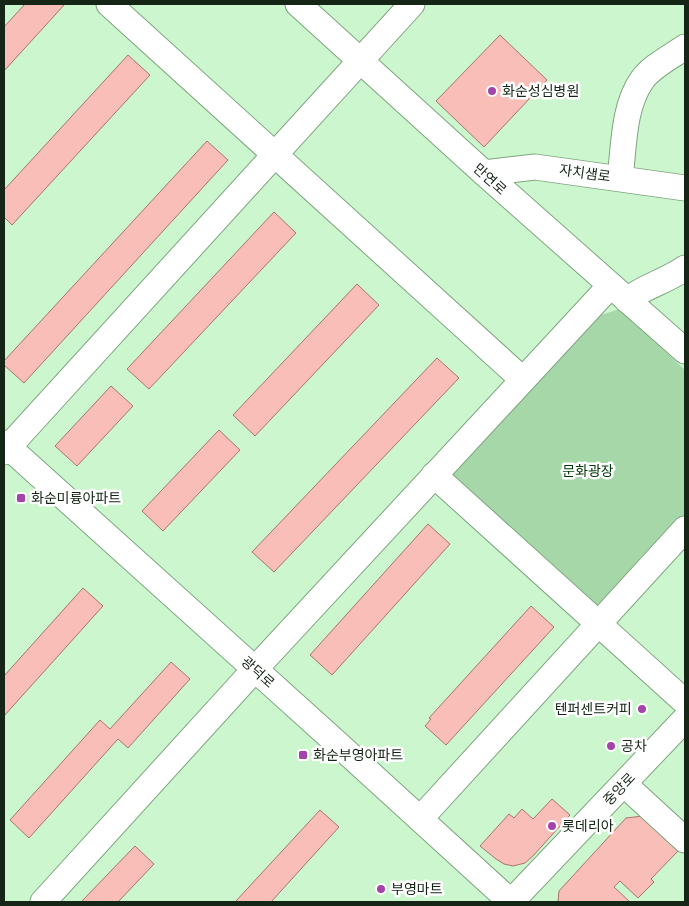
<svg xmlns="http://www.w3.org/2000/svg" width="689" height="906" font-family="Overpass,'Noto Sans KR',sans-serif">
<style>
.green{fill:#a6d7a8}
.building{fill:#f9beb7;stroke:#a9736d}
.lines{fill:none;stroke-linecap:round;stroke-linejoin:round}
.minor-casing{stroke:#7ea57f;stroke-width:27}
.minor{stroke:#fff;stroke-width:25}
.poi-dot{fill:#a443a9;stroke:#fff;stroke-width:2}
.labels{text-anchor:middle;stroke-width:5;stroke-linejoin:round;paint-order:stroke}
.poi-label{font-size:14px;fill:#152516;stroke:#fff;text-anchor:start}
.street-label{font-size:14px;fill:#152516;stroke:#fff}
.park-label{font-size:14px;fill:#003909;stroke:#fff}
</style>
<rect width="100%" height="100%" fill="#ccf6ce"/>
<path class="green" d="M620,309l65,61v152l-78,85h-18l-137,-127 2,-10 147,-155z"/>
<g class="building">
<path d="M25,4h40l-61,67v-44z"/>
<path d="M500,35l47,45 -63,67 -48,-46z"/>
<path d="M128,55l22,20 -138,150 -8,-8v-27z"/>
<path d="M207,141l21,19 -204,223 -20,-18v-4z"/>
<path d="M274,212l22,21 -147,156 -22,-20z"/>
<path d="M357,284l22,21 -124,131 -22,-21z"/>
<path d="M437,358l22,20 -185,194 -22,-20z"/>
<path d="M111,386l22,20 -56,60 -22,-20z"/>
<path d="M219,430l21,20 -77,81 -21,-20z"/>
<path d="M428,524l22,20 -118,131 -22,-20z"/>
<path d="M83,588l20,18 -99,110v-40z"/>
<path d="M531,606l23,21 -108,118 -21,-19 6,-7 -2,-1z"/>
<path d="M171,662l19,17 -62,69 -10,-9 -89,99 -19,-18 90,-100 10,9z"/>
<path d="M552,799l18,16 -37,41 -8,7 -12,3 -9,-2 -8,-5 -16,-13 29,-32 5,4 8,-9 11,10z"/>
<path d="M320,810l19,17 -68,75h-36z"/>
<path d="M643,816l36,34 -28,29 3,3 -16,16 -18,-17 -6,6 16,15h-72l1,-11 67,-73z"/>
<path d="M135,846l19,18 -36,38h-37z"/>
</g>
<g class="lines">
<defs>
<g id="minor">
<path d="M109,4l413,375"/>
<path d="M298,4l186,169 201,178"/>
<path d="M484,173l51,-6 150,21"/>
<path d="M620,178c4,-31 3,-71 22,-98 10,-14 29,-23 43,-33"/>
<path d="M627,300c18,-14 40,-19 58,-32"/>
<path d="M4,443l325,293 182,166 174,-183"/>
<path d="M4,452l408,-448"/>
<path d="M434,475l251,227"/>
<path d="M624,784l61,56"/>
<path d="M420,819l265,-290"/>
<path d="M43,902l212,-233 355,-383"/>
</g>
</defs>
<use href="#minor" class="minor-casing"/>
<use href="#minor" class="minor"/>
</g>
<g class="poi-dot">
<circle cx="492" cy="91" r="5"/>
<rect x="16" y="493" width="10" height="10" rx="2.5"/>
<circle cx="642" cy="709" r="5"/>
<circle cx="611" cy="746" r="5"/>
<rect x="298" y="750" width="10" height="10" rx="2.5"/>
<circle cx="552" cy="826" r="5"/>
<circle cx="381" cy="889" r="5"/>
</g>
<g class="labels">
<g class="poi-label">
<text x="502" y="96">화순성심병원</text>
<text x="31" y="503">화순미륭아파트</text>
<text x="632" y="714" text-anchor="end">텐퍼센트커피</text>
<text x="621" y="751">공차</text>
<text x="313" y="760">화순부영아파트</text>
<text x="562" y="831">롯데리아</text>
<text x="391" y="894">부영마트</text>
</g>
<g class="street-label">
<text transform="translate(585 173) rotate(8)" y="5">자치샘로</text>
<text transform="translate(490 179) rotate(42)" y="5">만연로</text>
<text transform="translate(258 672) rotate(42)" y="5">광덕로</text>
<text transform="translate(619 789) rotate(-46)" y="5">중앙로</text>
</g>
<g class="park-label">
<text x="588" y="476">문화광장</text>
</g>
</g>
<rect width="689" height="906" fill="none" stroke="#152516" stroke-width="10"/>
</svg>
